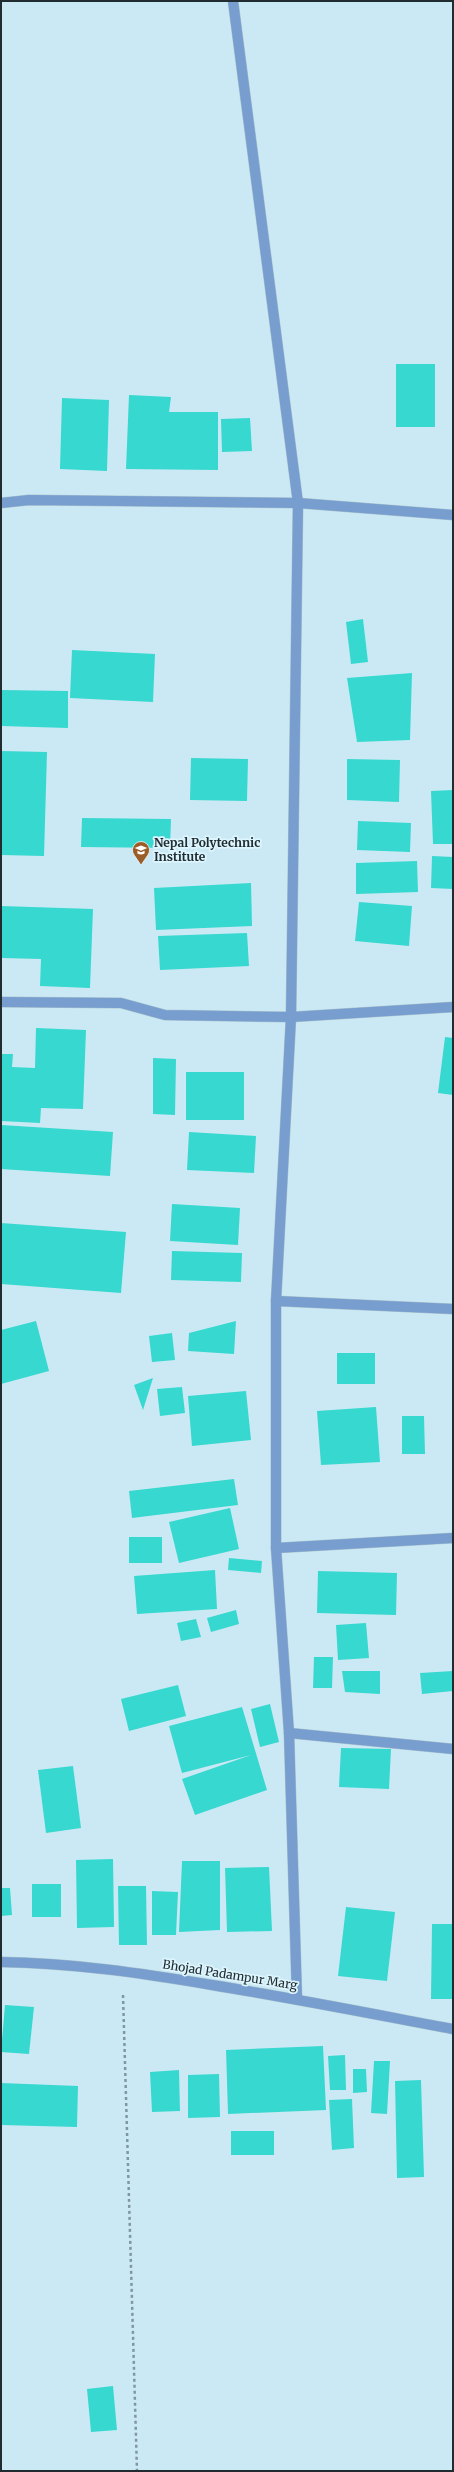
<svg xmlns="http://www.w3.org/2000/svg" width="454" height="2472" font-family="Merriweather,serif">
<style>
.building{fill:#37d8cf}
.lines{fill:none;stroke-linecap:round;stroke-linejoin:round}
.minor-casing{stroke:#a9c3cd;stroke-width:11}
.tertiary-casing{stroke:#a9c3cd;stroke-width:11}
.path{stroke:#81979f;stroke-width:2.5;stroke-dasharray:3 3;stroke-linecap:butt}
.minor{stroke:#789ed0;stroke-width:10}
.tertiary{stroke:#789ed0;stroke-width:10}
.labels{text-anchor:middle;stroke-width:3.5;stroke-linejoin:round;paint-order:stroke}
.poi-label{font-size:12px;font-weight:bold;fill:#202c30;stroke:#ddf5fe;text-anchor:start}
.street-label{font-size:12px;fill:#202c30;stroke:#ddf5fe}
</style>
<rect width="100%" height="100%" fill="#cbe9f4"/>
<g class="building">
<rect x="396" y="364" width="39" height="63"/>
<path d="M129,395l42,2 -2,15h49v58l-92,-1z"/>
<path d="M62,398l47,2 -2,71 -47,-2z"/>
<path d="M250,418l2,33 -30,1 -1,-33z"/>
<path d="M363,619l5,43 -17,2 -5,-42z"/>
<path d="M72,650l83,4 -2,48 -83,-4z"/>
<path d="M412,673l-2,67 -53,2 -10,-64z"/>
<path d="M1,690l67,1v37l-67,-2z"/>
<path d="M1,751l46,1 -3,104 -43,-1z"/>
<path d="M191,758l57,1 -1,42 -57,-1z"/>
<path d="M347,759l53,1 -1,42 -52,-2z"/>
<path d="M453,790v54h-20l-2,-53z"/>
<path d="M82,818l89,1 -1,29 -89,-1z"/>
<path d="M358,821l53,2 -1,29 -53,-2z"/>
<path d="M432,856l21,1v32l-22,-1z"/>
<path d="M417,861l1,31 -62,2v-31z"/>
<path d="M251,883l1,43 -96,4 -2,-42z"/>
<path d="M359,902l53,4 -3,40 -54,-5z"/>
<path d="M1,906l92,3 -3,79 -50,-2 1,-27 -40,-1z"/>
<path d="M247,933l2,33 -89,4 -2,-34z"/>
<path d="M36,1028l50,2 -3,79 -42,-1 -1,15 -39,-2v-67h12l-1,13 23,1z"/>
<path d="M445,1037l8,1v57l-15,-2z"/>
<path d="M153,1058l23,1 -1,56 -22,-1z"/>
<rect x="186" y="1072" width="58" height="48"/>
<path d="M1,1125l112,7 -3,44 -109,-7z"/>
<path d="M189,1132l67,4 -2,37 -67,-3z"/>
<path d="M172,1204l68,4 -2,37 -68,-4z"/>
<path d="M1,1223l125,9 -5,61 -120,-9z"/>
<path d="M172,1251l70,2 -1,29 -70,-2z"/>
<path d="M36,1321l13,50 -48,13v-54z"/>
<path d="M236,1321l-2,33 -46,-3 1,-18z"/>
<path d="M172,1333l3,27 -23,2 -3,-26z"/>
<rect x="337" y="1353" width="38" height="31"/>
<path d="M153,1378l-10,32 -9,-25z"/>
<path d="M182,1387l3,26 -25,3 -3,-27z"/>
<path d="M246,1391l5,49 -59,6 -4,-50z"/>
<path d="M376,1407l4,55 -59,3 -4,-54z"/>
<path d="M402,1416h22l1,38h-23z"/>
<path d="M234,1479l4,26 -106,13 -3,-27z"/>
<path d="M230,1508l9,41 -60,14 -10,-41z"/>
<rect x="129" y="1537" width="33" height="26"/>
<path d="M229,1558l33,3 -1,12 -33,-3z"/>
<path d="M215,1570l2,39 -80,5 -3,-38z"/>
<path d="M318,1571l79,2 -1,42 -79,-2z"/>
<path d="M236,1610l3,14 -28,8 -4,-14z"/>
<path d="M196,1619l5,18 -20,4 -4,-18z"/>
<path d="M366,1623l3,35 -31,2 -2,-35z"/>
<path d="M314,1657h19l-1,31h-19z"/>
<path d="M342,1671h38v23l-35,-2z"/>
<path d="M453,1671v20l-31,3 -2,-21z"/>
<path d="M178,1685l8,31 -57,15 -8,-32z"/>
<path d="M270,1704l9,38 -19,5 -9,-38z"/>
<path d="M242,1707l25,83 -72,25 -13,-36 69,-24 -69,18 -13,-47z"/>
<path d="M341,1748l50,1 -2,40 -50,-2z"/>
<path d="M73,1766l8,62 -35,5 -8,-63z"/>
<path d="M113,1859l1,68 -37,1 -1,-68z"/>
<path d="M182,1861h38v69l-41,2z"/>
<path d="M269,1867l3,64 -45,1 -2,-64z"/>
<rect x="32" y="1884" width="29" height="33"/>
<path d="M118,1886h28l1,59h-28z"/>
<path d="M1,1888h9l2,27 -11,1z"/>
<path d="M152,1891l26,1 -2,43h-24z"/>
<path d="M346,1907l49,5 -8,69 -49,-5z"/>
<path d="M432,1924h21v75h-22z"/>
<path d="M5,2005l29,2 -5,47 -28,-2z"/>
<path d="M323,2046l3,64 -98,4 -2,-64z"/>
<path d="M345,2055l1,35h-16l-2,-34z"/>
<path d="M374,2061h16l-3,53 -16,-1z"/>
<path d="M353,2069h13l1,23 -14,1z"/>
<path d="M179,2070l1,41 -28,1 -2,-40z"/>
<path d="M219,2074l1,43 -32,1v-43z"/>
<path d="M421,2080l3,97 -27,1 -2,-97z"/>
<path d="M1,2083l77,3 -1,41 -76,-2z"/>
<path d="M352,2099l2,49 -22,2 -3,-50z"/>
<rect x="231" y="2131" width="43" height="24"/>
<path d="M113,2386l4,44 -26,2 -4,-43z"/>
</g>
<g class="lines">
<defs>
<g id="minor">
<path d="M1,503l28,-3 269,3 -65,-502"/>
<path d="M1,1002l120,1 44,12 126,2 162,-10"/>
<path d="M276,1301l177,8"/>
<path d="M276,1548l177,-10"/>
<path d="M289,1733l164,16"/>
<path d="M297,1999l-8,-266 -13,-185v-247l15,-284 7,-514 155,12"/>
</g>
<path id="tertiary" d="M1,1962c71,1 140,11 211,23 80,13 161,29 241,44"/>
</defs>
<use href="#minor" class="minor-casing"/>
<use href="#tertiary" class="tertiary-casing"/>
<path class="path" d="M123,1995l14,476"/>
<use href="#minor" class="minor"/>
<use href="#tertiary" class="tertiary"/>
</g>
<defs>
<symbol id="university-pin" viewBox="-11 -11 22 30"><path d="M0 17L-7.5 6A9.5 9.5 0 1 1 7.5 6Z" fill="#9c5c26" stroke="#ddf5fe"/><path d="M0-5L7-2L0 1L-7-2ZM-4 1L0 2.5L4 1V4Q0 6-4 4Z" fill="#fff"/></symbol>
</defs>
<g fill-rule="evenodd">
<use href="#university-pin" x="131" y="840" width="20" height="27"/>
</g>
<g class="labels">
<g class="poi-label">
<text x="154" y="847">Nepal Polytechnic<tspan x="154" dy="14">Institute</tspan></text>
</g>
<g class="street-label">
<text transform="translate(230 1975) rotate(9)" y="4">Bhojad Padampur Marg</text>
</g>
</g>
<rect width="454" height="2472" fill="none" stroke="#202c30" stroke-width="4"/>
</svg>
